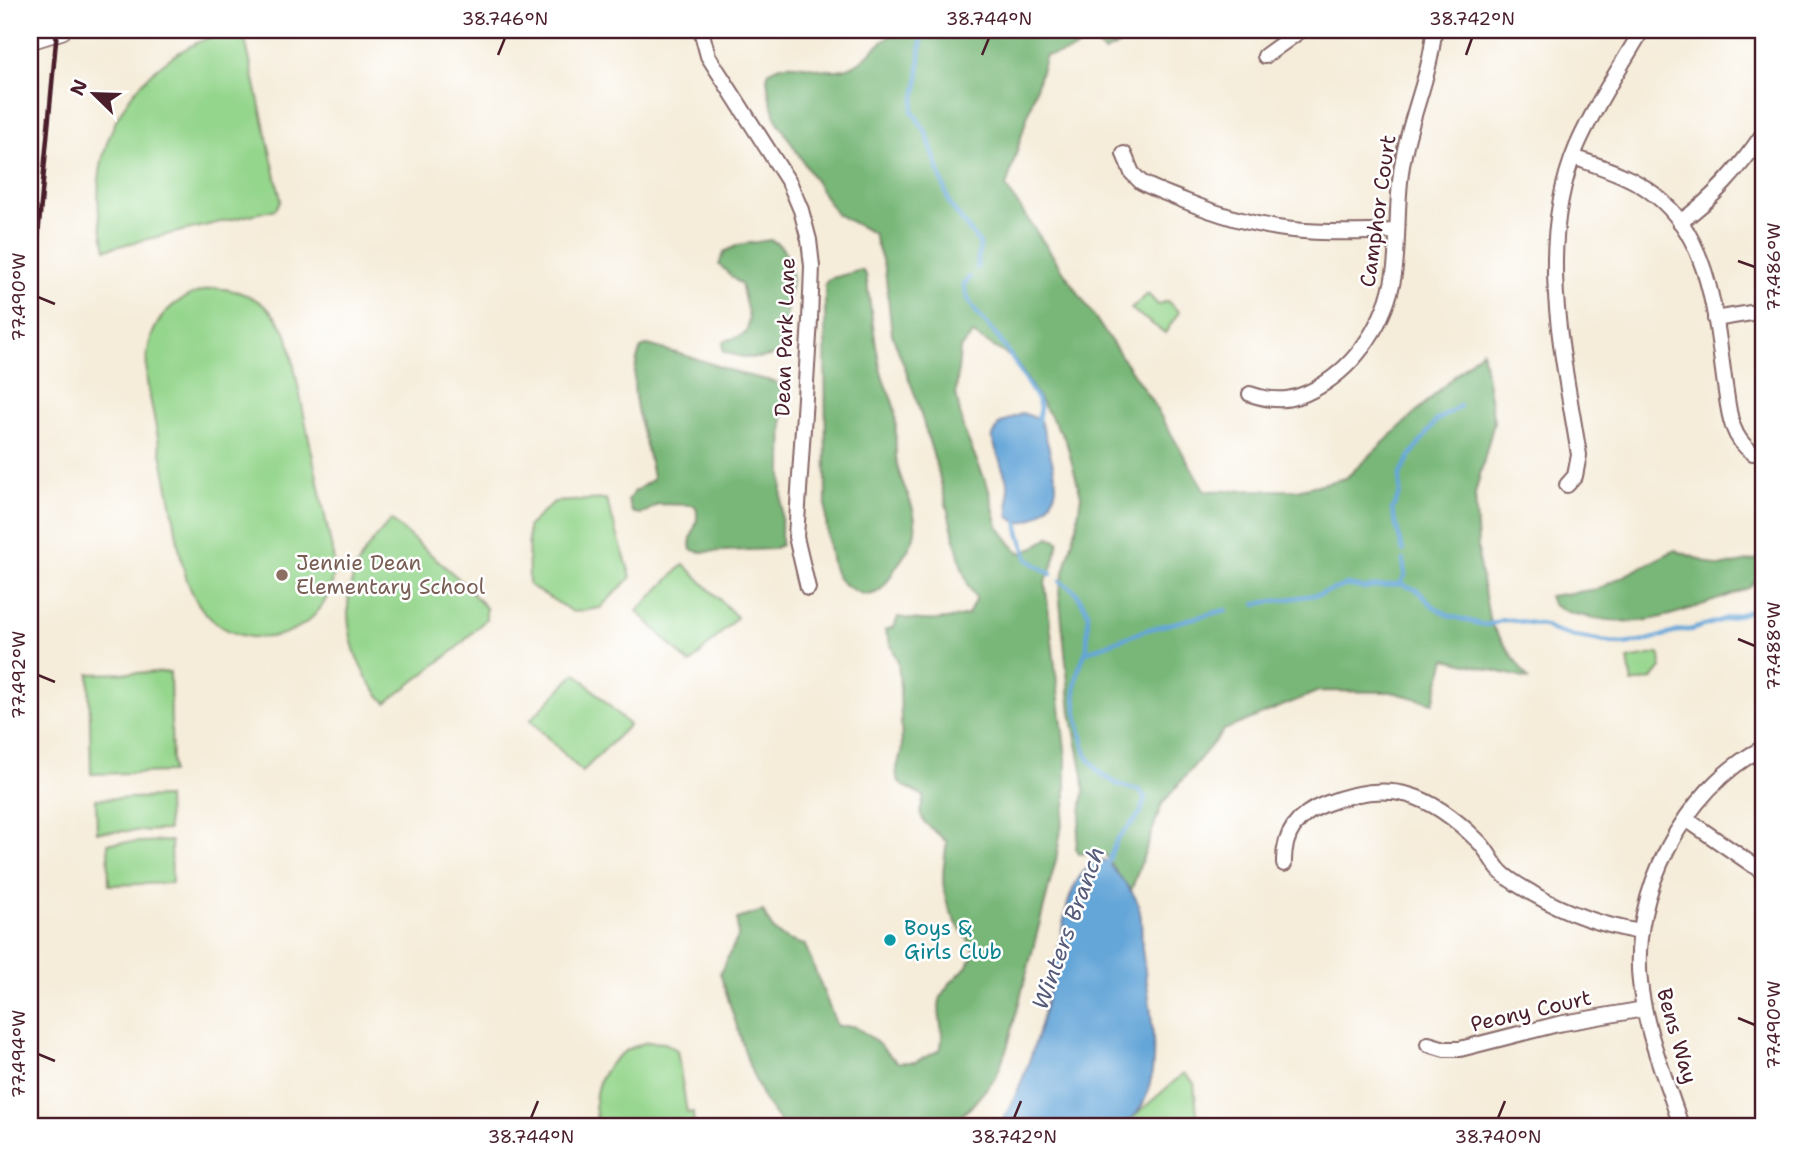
<svg xmlns="http://www.w3.org/2000/svg" width="1793" height="1156" font-family="'Shantell Sans',sans-serif">
<style>
.green{fill:#95d68d;stroke:#707a5c;stroke-width:2}
.forest{fill:#78b778;stroke:#616b52;stroke-width:2}
.water{fill:#65a6d8;stroke:#586282;stroke-width:2}
.lines{fill:none;stroke-linecap:round;stroke-linejoin:round}
.stream{stroke:#65a6d8;stroke-width:4.5}
.minor-casing{stroke:#866768;stroke-width:18}
.major-casing{stroke:#866768;stroke-width:21}
.minor{stroke:#fff;stroke-width:14}
.major{stroke:#fff;stroke-width:18}
.rail{stroke:#4a1f2b;stroke-width:4.5}
.ticks{fill:none;stroke:#4a1f2b;stroke-width:2.5}
.education-dot{fill:#8d6e63;stroke:#fff;stroke-width:2.5}
.culture-dot{fill:#0f9aa8;stroke:#fff;stroke-width:2.5}
.labels{text-anchor:middle;stroke-width:5;stroke-linejoin:round;paint-order:stroke}
.street-label{font-size:21px;fill:#4a1f2b;stroke:#fff}
.education-label{font-size:21px;fill:#785e54;stroke:#fff;text-anchor:start}
.culture-label{font-size:21px;fill:#0d838f;stroke:#fff;text-anchor:start}
.water-label{font-size:23px;font-style:italic;fill:#565c79;stroke:#fff}
.neatline{fill:none;stroke:#4a1f2b;stroke-width:2.5}
.ticks-label{font-size:18px;text-anchor:middle;fill:#4a1f2b}
</style>
<rect width="100%" height="100%" fill="#fff"/>
<filter id="ink" filterUnits="userSpaceOnUse"><feTurbulence type="fractalNoise" baseFrequency=".0143" numOctaves="2"/><feDisplacementMap in="SourceGraphic" scale="14" xChannelSelector="R" yChannelSelector="G"/><feConvolveMatrix kernelMatrix="1 2 1 2 8 2 1 2 1" color-interpolation-filters="sRGB"/></filter>
<filter id="wash" filterUnits="userSpaceOnUse"><feTurbulence type="fractalNoise" baseFrequency=".00686" numOctaves="4" result="noise"/><feDisplacementMap in="SourceGraphic" scale="28" xChannelSelector="R" yChannelSelector="G"/><feGaussianBlur stdDeviation="1.57" result="paint"/><feColorMatrix in="noise" values="0 0 0 0 0 0 0 0 0 0 0 0 0 0 0 0 0 1.4 0 .05"/><feComposite in="paint" operator="in"/></filter>
<g filter="url(#wash)">
<rect width="100%" height="100%" fill="#f5ecd9"/>
<g class="green">
<path d="M243,30l38,170 -5,9 -170,40c-21,-72 2,-146 63,-190 22,-15 47,-27 74,-29z"/>
<path d="M215,288c35,2 58,18 73,49l45,218c11,78 -90,113 -134,50 -18,-27 -21,-66 -27,-97 -8,-42 -17,-84 -25,-126 -4,-50 16,-85 68,-94z"/>
<path d="M1148,294l10,11 9,-4 12,11 -14,21 -34,-24z"/>
<path d="M606,499l25,78 -31,31 -27,4 -44,-27 -1,-59 26,-24z"/>
<path d="M391,520l67,58 28,30v11l-29,29 -71,55c-38,-40 -53,-105 -19,-154 7,-10 16,-19 24,-29z"/>
<path d="M684,564l53,53 -47,47 -53,-53z"/>
<path d="M1660,653l1,15 -9,11 -20,4 -4,-24z"/>
<path d="M170,672l2,100 -81,2 -2,-100z"/>
<path d="M576,673l53,52 -47,47 -52,-52z"/>
<path d="M167,797l1,33 -71,2 -1,-33z"/>
<path d="M171,841l1,42 -63,2 -1,-42z"/>
<path d="M648,1042l17,1 12,7 10,63 6,-1 1,14h-95c-13,-39 9,-74 49,-84z"/>
<path d="M1184,1073l10,10 3,30 12,11v2h-91l8,-3z"/>
</g>
<g class="forest">
<path d="M903,30h61l43,3 2,-3h141l-46,22 -13,-12c-15,8 -28,17 -45,15l-40,132 147,216 52,88 92,-1 49,-12 136,-128 12,72 -19,72 4,70 11,59 38,56 -82,-20 -13,44 -41,-11 -73,-1 -95,39 -62,74 -31,87 -10,-11 -16,-26 -15,-1 -11,1 -3,-6 8,-57 -1,-16 -12,-63 -12,-121 17,-63 5,-32 -15,-55 -51,-81 -42,-26 -13,15 -4,44 7,35 25,59 10,39 19,25 6,2 12,-6 14,-10 10,4 -6,24 -8,17 21,175v43l-10,60 -48,185 -12,32 -26,31 -15,12 -18,6h-154l-19,-26 -14,-32 -30,-95 18,-36 -1,-18 26,-8c10,23 17,28 42,34l32,81h17l19,13 24,23h18l25,-12c6,-18 -4,-34 0,-50 6,-21 31,-28 34,-50 -5,-11 -13,-18 -18,-28 -17,-28 -14,-49 -9,-80l-23,-20 -4,-9 4,-17 -22,-11 -4,-5 -2,-8 6,-24 -2,-60 -2,-26 -13,-32 9,-3 4,-10c26,5 45,4 70,-2l8,-17 -7,-11 -7,-19 -24,-97 -23,-76 -23,-61 -7,-65 -12,-36 -37,-19 -61,-97 -6,-23 -2,-16 2,-7c24,-16 50,4 75,-2 23,-5 34,-32 59,-39z"/>
<path d="M770,240c18,5 24,31 21,48 -1,6 -4,11 -4,17 -1,17 1,27 -4,45 -18,12 -40,9 -60,1v-9c8,-5 16,-3 24,-10l2,-14 -8,-34c-9,-5 -13,-13 -22,-19l5,-13 14,-7z"/>
<path d="M862,270l4,5c5,33 8,67 16,100 3,13 11,23 13,36 2,17 -1,36 2,53 4,23 21,43 18,67 -1,13 -13,27 -20,38 -12,20 -20,35 -45,19 -7,-4 -11,-7 -15,-15 -6,-16 -7,-35 -9,-52l-1,-237 4,-5z"/>
<path d="M648,345l49,14 44,15 35,8 7,11 -2,152 -8,4 -72,3 -10,-2c-4,-16 10,-23 5,-43l-3,-2 -35,-1c-11,6 -14,13 -26,8l-4,-12 6,-8 19,-13c-5,-42 -31,-87 -12,-131z"/>
<path d="M1675,550l44,17 44,-9v16l-15,14 -12,5c-29,10 -65,24 -94,28 -21,2 -74,-4 -90,-17l-3,-8 49,-7z"/>
</g>
<g class="water">
<path d="M1022,413l17,6c6,11 18,57 17,69 -3,18 -21,34 -38,35l-9,-6 -1,-33 -16,-46 7,-14z"/>
<path d="M1104,860c8,6 29,32 33,41 6,15 4,32 5,48 5,45 30,143 -16,174 -11,7 -107,3 -127,3 31,-50 44,-109 57,-166 6,-25 8,-54 20,-77 6,-11 15,-21 28,-23z"/>
</g>
<g class="lines">
<g class="stream">
<path d="M922,30l-4,53 -6,28 14,21 24,73 30,39 -3,24"/>
<path d="M970,277l-6,7c2,23 22,37 35,55 14,18 25,40 38,60l3,8 -2,15"/>
<path d="M1018,520c-2,14 8,25 9,39l24,15"/>
<path d="M1403,551l-11,-41 8,-17v-19l11,-19 25,-34 24,-15"/>
<path d="M1060,581l15,10 13,21 -1,36 -9,23 -3,16 1,23 10,45 15,19 16,10 23,7 5,7 -5,16 -24,27 -10,27"/>
<path d="M1400,584l5,-9 -2,-15"/>
<path d="M1255,604l65,-10 27,-9 16,3 37,-4 17,6 16,16 17,10 30,8 7,1 16,-5h9l32,5 8,5 21,6 47,8 21,-2 42,-12h7l73,-23"/>
<path d="M1087,652l59,-22 80,-20"/>
</g>
</g>
</g>
<g filter="url(#ink)">
<g class="lines">
<defs>
<g id="minor">
<path d="M701,30l7,26 82,128 11,26 8,30 3,26 -2,54 -14,217 12,51"/>
<path d="M1265,56l36,-26"/>
<path d="M1124,154l8,19 9,9c14,8 30,13 44,19 78,32 128,34 211,30"/>
<path d="M1573,157c28,10 59,19 82,38 58,45 61,131 71,197 3,23 6,47 27,61"/>
<path d="M1680,222c34,-24 59,-53 83,-88"/>
<path d="M1715,319l48,-8"/>
<path d="M1250,394c29,10 49,6 75,-11 38,-25 65,-71 70,-116 4,-36 1,-71 8,-107 7,-44 28,-85 31,-130"/>
<path d="M1567,485l8,-9 4,-21c-16,-102 -44,-210 -2,-309 18,-41 43,-78 65,-116"/>
<path d="M1686,819l77,53"/>
<path d="M1284,864c-1,-30 13,-49 41,-60 65,-26 105,-11 153,37 9,8 14,21 22,30 9,10 24,17 35,24 33,19 67,30 105,37"/>
<path d="M1428,1044l17,5h15l98,-25 86,-15"/>
<path d="M1681,1126c-15,-47 -36,-95 -41,-144 -10,-87 44,-194 123,-234"/>
</g>
<path id="major" d="M30,40l32,-10"/>
</defs>
<use href="#minor" class="minor-casing"/>
<use href="#major" class="major-casing"/>
<use href="#minor" class="minor"/>
<use href="#major" class="major"/>
<path class="rail" d="M30,323l27,-293"/>
</g>
</g>
<path class="ticks" d="M498,55l7,-17M982,55l7,-17M1466,55l6,-17M1738,261l17,6M38,297l17,7M1738,639l17,7M38,675l17,7M1738,1018l17,7M38,1054l17,7M531,1118l7,-17M1014,1118l7,-17M1498,1118l7,-17"/>
<circle class="education-dot" cx="282" cy="575" r="7"/>
<circle class="culture-dot" cx="890" cy="940" r="7"/>
<g class="labels">
<g class="street-label">
<text transform="translate(1378 211) rotate(-82)" y="7">Camphor Court</text>
<text transform="translate(785 337) rotate(-88)" y="7">Dean Park Lane</text>
<text transform="translate(1531 1011) rotate(-13)" y="7">Peony Court</text>
<text transform="translate(1677 1036) rotate(74)" y="7">Bens Way</text>
</g>
<g class="education-label">
<text x="296" y="570">Jennie Dean<tspan x="296" dy="24">Elementary School</tspan></text>
</g>
<g class="culture-label">
<text x="904" y="935">Boys &amp;<tspan x="904" dy="24">Girls Club</tspan></text>
</g>
<g class="water-label">
<text transform="translate(1068 928) rotate(-70)" y="8">Winters Branch</text>
</g>
</g>
<rect width="1793" height="1156" fill="none" stroke="#fff" stroke-width="77"/>
<g transform="translate(94 94) rotate(293)" stroke="#ffffff" stroke-width="5" paint-order="stroke">
<path d="M0-5L12 26L0 18L-12 26Z" fill="#4a1f2b"/>
<text y="-10" font-size="19" font-weight="bold" text-anchor="middle" fill="#4a1f2b">N</text>
</g>
<rect x="38" y="38" width="1717" height="1080" class="neatline"/>
<g class="ticks-label">
<text x="505" y="25">38.746°N</text>
<text x="989" y="25">38.744°N</text>
<text x="1472" y="25">38.742°N</text>
<text transform="translate(1774 267) rotate(-90)" y="6">77.486°W</text>
<text transform="translate(19 297) rotate(-90)" y="6">77.490°W</text>
<text transform="translate(1774 646) rotate(-90)" y="6">77.488°W</text>
<text transform="translate(19 675) rotate(-90)" y="6">77.492°W</text>
<text transform="translate(1774 1025) rotate(-90)" y="6">77.490°W</text>
<text transform="translate(19 1054) rotate(-90)" y="6">77.494°W</text>
<text x="531" y="1143">38.744°N</text>
<text x="1014" y="1143">38.742°N</text>
<text x="1498" y="1143">38.740°N</text>
</g>
</svg>
